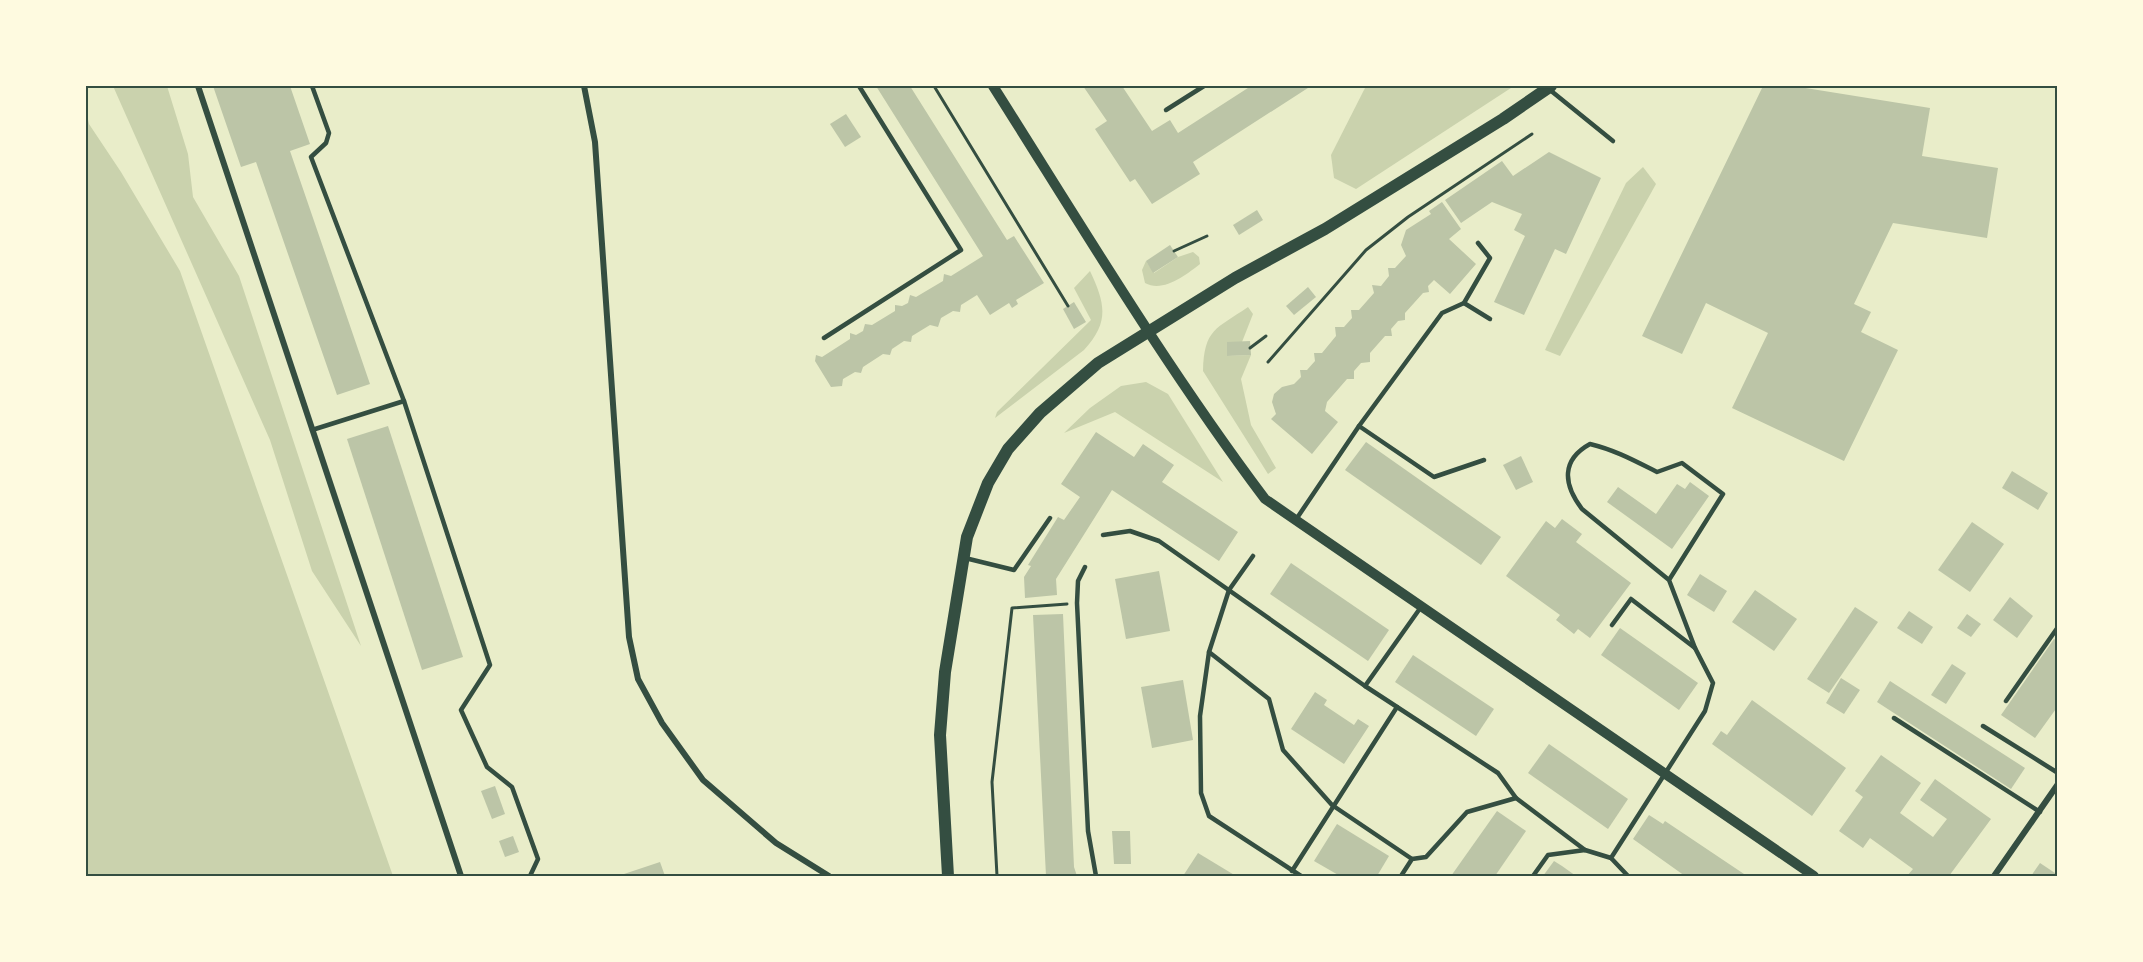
<svg xmlns="http://www.w3.org/2000/svg" width="2143" height="962" font-family="Roboto,sans-serif">
<style>
.green{fill:#cad2ad}
.building{fill:#bcc5a7}
.lines{fill:none;stroke-linecap:round;stroke-linejoin:round}
.path{stroke:#344e41;stroke-width:3}
.service{stroke:#344e41;stroke-width:4.5}
.minor{stroke:#344e41;stroke-width:6}
.tertiary{stroke:#344e41;stroke-width:10}
.secondary{stroke:#344e41;stroke-width:12}
.neatline{fill:none;stroke:#344e41;stroke-width:2}
</style>
<rect width="100%" height="100%" fill="#e9edc9"/>
<g class="green">
<path d="M113,86h54l21,68 5,43 46,79 122,370 -49,-75 -42,-131z"/>
<path d="M1366,86h148l-158,103 -22,-11 -3,-23z"/>
<path d="M86,110l3,14 32,48 59,99 213,605h-307z"/>
<path d="M1643,167l13,17 -96,172 -15,-6 81,-167z"/>
<path d="M1193,252l6,5 1,7c-14,11 -37,29 -55,19l-3,-13 4,-9 8,12 24,-16z"/>
<path d="M1090,271c15,32 20,51 -6,79l-89,68 2,-6 94,-92 -17,-32z"/>
<path d="M1248,307l5,7 -11,28 -15,14 24,-1 -10,24 10,46 25,43 -8,6 -65,-103c1,-42 13,-42 45,-64z"/>
<path d="M1146,382l22,12 55,88 -108,-70 -51,21 26,-25 31,-22z"/>
</g>
<g class="building">
<path d="M213,86h77l20,58 -20,7 80,233 -33,11 -81,-233 -15,5z"/>
<path d="M876,86h34l97,154 7,-4 30,47 -28,17 2,4 -6,4 -3,-5 -19,12 -13,-20 -16,10 -1,7 -7,-1 -12,7 -3,9 -8,-2 -18,11 -1,6 -7,-1 -12,8 -2,6 -7,-1 -20,13 -2,6 -6,-1 -12,7 -1,7 -11,1 -16,-26 1,-6 6,2 28,-18v-6l6,2 7,-4 2,-7 7,1 23,-14v-6l7,1 6,-3 2,-8 6,2 27,-16 1,-7 7,2 32,-20z"/>
<path d="M1083,86h39l30,45 18,-11 8,13 73,-47h60l-118,76 7,12 -48,30 -17,-25 -5,3 -35,-53 12,-8z"/>
<path d="M1763,86h30l137,22 -8,48 76,12 -11,70 -94,-15 -39,81 17,8 -10,20 37,18 -54,111 -112,-53 36,-75 -62,-30 -24,51 -40,-18z"/>
<path d="M846,114l15,23 -16,10 -15,-23z"/>
<path d="M1549,152l52,26 -35,76 -11,-5 -31,66 -30,-13 31,-66 -11,-6 8,-16 -30,-12 -31,21 -16,-23 57,-39 11,15z"/>
<path d="M1442,202l19,27 -12,10 27,25 -26,30 -16,-14 -6,6 1,6 -6,1 -18,20v7l-7,1 -7,8 1,7h-7l-15,17v9l-9,1 -7,8v8h-7l-20,23 -2,9 13,11 -26,32 -41,-35 5,-5 -4,-12 2,-8 8,-7 12,-3 7,-7 -1,-7h7l8,-9 -1,-8h8l14,-17 -1,-9h9l8,-9 -1,-8h8l15,-17 -2,-8 9,1 8,-10 -1,-8h7l11,-12 -5,-11 5,-15 25,-16 -2,-3z"/>
<path d="M1257,210l6,10 -24,15 -6,-10z"/>
<path d="M1170,245l8,12 -25,16 -7,-12z"/>
<path d="M1308,287l8,10 -22,18 -8,-9z"/>
<path d="M1074,302l12,20 -12,7 -11,-20z"/>
<path d="M1250,341l1,14 -24,1v-14z"/>
<path d="M388,426l75,231 -41,13 -75,-231z"/>
<path d="M1096,432l38,25 9,-13 31,21 -12,17 76,50 -19,29 -107,-71 -56,89 1,16 -32,3 -1,-21 7,-11 -3,-1 30,-48 6,3 16,-23 -19,-13z"/>
<path d="M1366,442l135,95 -20,28 -136,-95z"/>
<path d="M1521,456l12,26 -17,8 -13,-25z"/>
<path d="M2012,471l36,22 -10,17 -36,-22z"/>
<path d="M1690,482l19,14 -37,53 -65,-47 11,-15 38,27 21,-30 8,5z"/>
<path d="M1562,519l20,15 -6,8 55,41 -41,55 -12,-9 -4,5 -18,-14 4,-5 -54,-39 40,-55 9,7z"/>
<path d="M1972,522l32,22 -34,48 -32,-22z"/>
<path d="M1291,563l98,67 -21,31 -98,-67z"/>
<path d="M1159,571l11,60 -44,8 -11,-60z"/>
<path d="M1700,574l27,17 -13,21 -27,-17z"/>
<path d="M1755,590l42,29 -23,32 -42,-29z"/>
<path d="M2010,597l23,19 -16,22 -24,-18z"/>
<path d="M1855,607l23,15 -49,71 -22,-14z"/>
<path d="M1909,611l24,16 -11,17 -25,-16z"/>
<path d="M1063,614l11,253 3,9h-31l-13,-261z"/>
<path d="M1967,614l14,10 -10,13 -14,-9z"/>
<path d="M1620,628l78,55 -19,27 -78,-55z"/>
<path d="M2054,639l4,2v65l-23,32 -34,-23z"/>
<path d="M1413,655l81,54 -18,27 -81,-54z"/>
<path d="M1952,664l14,9 -20,31 -15,-9z"/>
<path d="M1841,678l19,12 -16,24 -18,-11z"/>
<path d="M1183,680l10,60 -41,8 -11,-61z"/>
<path d="M1890,681l135,87 -14,21 -134,-87z"/>
<path d="M1315,692l12,8 -3,5 30,20 4,-6 11,7 -25,38 -53,-35z"/>
<path d="M1752,700l94,68 -34,48 -100,-72 9,-13 6,4z"/>
<path d="M1549,744l79,55 -20,30 -80,-56z"/>
<path d="M1881,755l40,28 -21,30 33,24 14,-18 -27,-19 15,-21 56,40 -42,57h-42l6,-7 -43,-31 -7,10 -24,-17 24,-34 -8,-6z"/>
<path d="M495,786l10,28 -13,5 -11,-28z"/>
<path d="M1497,811l29,20 -31,45h-44z"/>
<path d="M1649,815l14,9 2,-3 82,55h-62l-52,-37z"/>
<path d="M1337,824l52,32 -12,20h-37l-26,-15z"/>
<path d="M1112,831h18l1,33h-17z"/>
<path d="M513,836l6,16 -14,5 -6,-16z"/>
<path d="M1198,853l38,23h-53z"/>
<path d="M1554,861l8,5 14,10h-33z"/>
<path d="M660,862l5,14h-47z"/>
<path d="M2040,863l18,12v1h-27z"/>
</g>
<g class="lines">
<g class="path">
<path d="M934,86l134,220"/>
<path d="M1174,251l33,-15"/>
<path d="M1250,348l16,-12"/>
<path d="M1268,362l98,-112 42,-33 124,-83"/>
<path d="M997,876l-5,-94 20,-174 55,-4"/>
</g>
<g class="service">
<path d="M312,86l17,47 -3,10 -15,14 93,244 86,264 -29,45 26,57 25,20 26,72 -8,17"/>
<path d="M1550,90l63,51"/>
<path d="M1166,110l38,-24"/>
<path d="M1464,303l26,16"/>
<path d="M824,338l137,-88 -102,-164"/>
<path d="M1359,426l83,-113 22,-10 26,-45 -12,-15"/>
<path d="M312,430l92,-29"/>
<path d="M1297,518l62,-92 75,51 50,-17"/>
<path d="M1103,535l27,-4 29,10 206,145 133,87 18,25 69,52"/>
<path d="M1253,556l-24,34 -20,62 60,47 14,51 49,55 80,54"/>
<path d="M965,558l49,12 36,-52"/>
<path d="M1085,567l-7,14 -1,22 11,228 8,45"/>
<path d="M1669,580l54,-86 -41,-31 -25,9c-22,-11 -42,-22 -67,-28 -29,16 -27,40 -8,65l87,71 26,68"/>
<path d="M1612,625l19,-26 64,49 18,35 -8,28 -94,147 17,18"/>
<path d="M1209,652l-9,64 1,77 8,23 92,60"/>
<path d="M1365,686l56,-79"/>
<path d="M2006,701l52,-74"/>
<path d="M1894,718l146,94"/>
<path d="M1983,726l75,47"/>
<path d="M1292,871l105,-164"/>
<path d="M1401,876l11,-17 14,-2 41,-45 49,-14"/>
<path d="M1533,876l15,-21 37,-5 26,8"/>
</g>
<g class="minor">
<path d="M198,86l263,790"/>
<path d="M584,86l11,56 34,495 9,42 24,44 41,57 73,63 53,33"/>
<path d="M1994,876l64,-92"/>
</g>
<path class="tertiary" d="M993,86c88,139 173,281 272,413l549,377"/>
<path class="secondary" d="M948,876l-8,-141 5,-63 22,-135 21,-54 20,-34 32,-36 58,-50 137,-85 90,-49 178,-110 48,-33"/>
</g>
<rect width="2143" height="962" fill="none" stroke="#fefae0" stroke-width="174"/>
<rect x="87" y="87" width="1969" height="788" class="neatline"/>
</svg>
